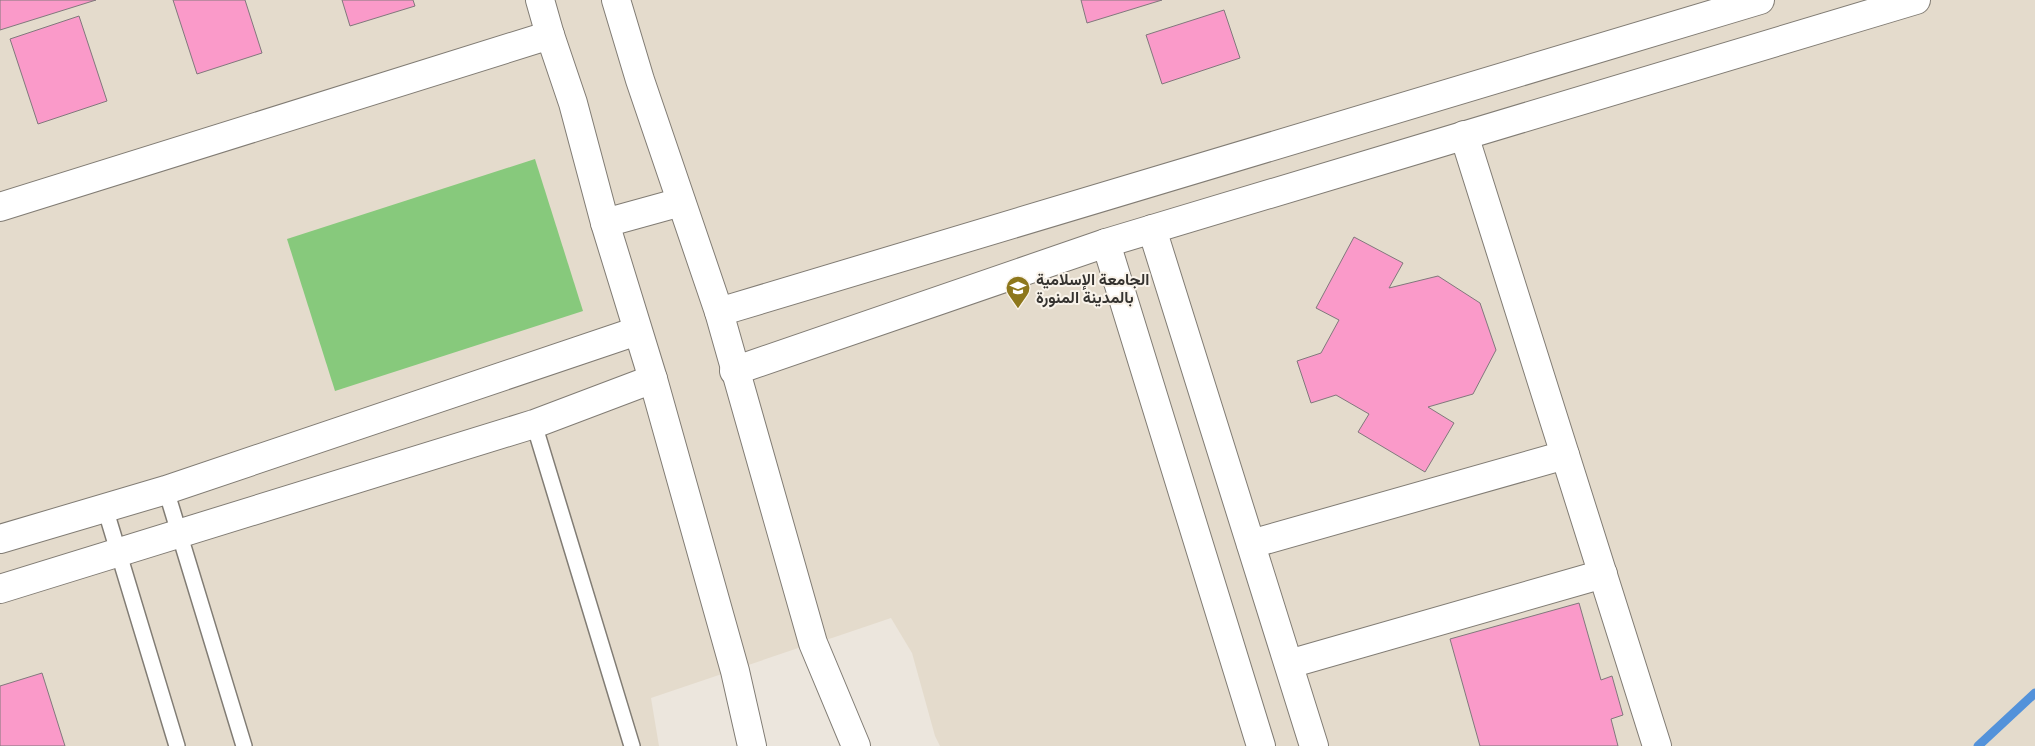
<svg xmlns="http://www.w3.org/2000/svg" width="2035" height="746" font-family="Cabin,Vazirmatn,sans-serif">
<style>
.built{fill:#e4dbcc}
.forest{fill:#87c97c}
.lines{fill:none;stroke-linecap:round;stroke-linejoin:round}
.stream{stroke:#5392da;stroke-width:9}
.building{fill:#fa9ac9;stroke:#81787c}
.service-casing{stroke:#817c74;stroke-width:18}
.minor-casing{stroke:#817c74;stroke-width:30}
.secondary-casing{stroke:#817c74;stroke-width:30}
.service{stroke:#fff;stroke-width:15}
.minor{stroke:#fff;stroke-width:28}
.secondary{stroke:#fff;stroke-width:28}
.labels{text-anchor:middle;stroke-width:4;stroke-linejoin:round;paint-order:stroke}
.poi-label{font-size:16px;font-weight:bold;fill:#353330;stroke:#f9f3ea;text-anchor:start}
</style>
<rect width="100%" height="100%" fill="#ece6dd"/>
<path class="built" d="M0,0h2035v746h-1095l-5,-10 -23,-83 -21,-35 -59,20 -19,5 -162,55 8,48h-659z"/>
<path class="forest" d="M535,159l48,152 -248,80 -48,-152z"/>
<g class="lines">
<path class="stream" d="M1978,746l57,-53"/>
</g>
<g class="building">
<path d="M0,0h96l-96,30z"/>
<path d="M173,0h72l17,53 -65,21z"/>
<path d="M342,0h71l2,6 -65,20z"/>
<path d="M1081,0h81l-75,23z"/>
<path d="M1224,10l16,48 -78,26 -16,-49z"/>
<path d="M79,16l28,85 -69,23 -28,-85z"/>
<path d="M1354,237l49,26 -14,25 49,-12 42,27 16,47 -23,44 -45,13 26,16 -29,49 -67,-40 11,-18 -33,-19 -25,8 -14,-42 24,-8 18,-33 -23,-12z"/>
<path d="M1579,603l22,77 11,-4 11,39 -12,4 7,27h-138l-30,-107z"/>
<path d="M42,673l23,73h-65v-60z"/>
</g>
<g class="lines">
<defs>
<g id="service">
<path d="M534,424l98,322"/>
<path d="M166,490l78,256"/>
<path d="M105,508l72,238"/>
</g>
<g id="minor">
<path d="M1464,135l193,611"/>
<path d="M0,207l550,-172"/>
<path d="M1152,229l162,517"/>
<path d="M1106,243l155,503"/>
<path d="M0,539l166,-49 471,-159"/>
<path d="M1251,544l314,-89"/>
<path d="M0,589l534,-165 119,-45"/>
<path d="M1289,664l314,-90"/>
</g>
<g id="secondary">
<path d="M540,0l10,35 23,68 32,120 48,156 82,292 17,75"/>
<path d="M616,0l24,80 79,232 94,331 43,103"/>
<path d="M605,223l76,-21"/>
<path d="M719,312l1041,-312"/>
<path d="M734,371l372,-128 810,-243"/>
</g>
</defs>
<use href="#service" class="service-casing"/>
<use href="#minor" class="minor-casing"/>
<use href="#secondary" class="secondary-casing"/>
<use href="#service" class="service"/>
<use href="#minor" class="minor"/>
<use href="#secondary" class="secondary"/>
</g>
<defs>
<symbol id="university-pin" viewBox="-11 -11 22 30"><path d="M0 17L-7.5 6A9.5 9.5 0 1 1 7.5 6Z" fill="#8d771c" stroke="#f9f3ea"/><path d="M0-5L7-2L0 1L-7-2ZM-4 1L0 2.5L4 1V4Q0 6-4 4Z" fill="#fff"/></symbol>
</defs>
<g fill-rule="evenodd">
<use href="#university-pin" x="1004" y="274" width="28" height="38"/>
</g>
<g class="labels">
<g class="poi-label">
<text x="1036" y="285">الجامعة الإسلامية<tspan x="1036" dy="18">بالمدينة المنورة</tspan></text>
</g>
</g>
</svg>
